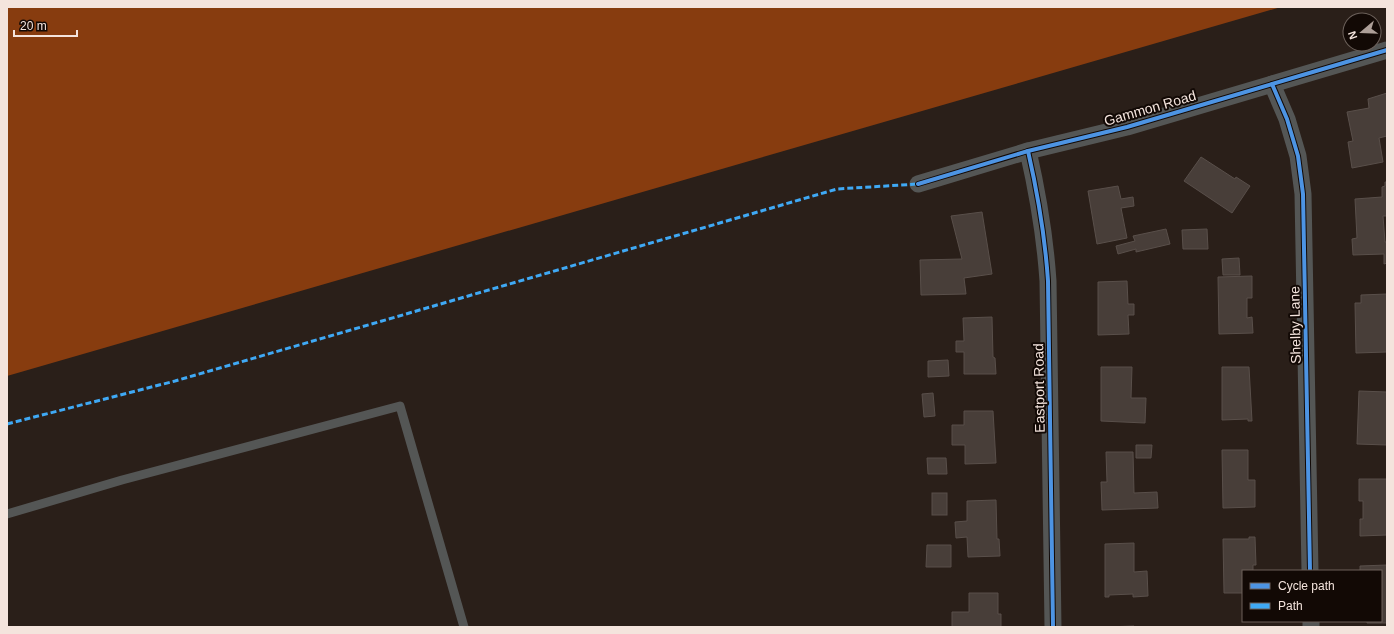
<svg xmlns="http://www.w3.org/2000/svg" width="1394" height="634" font-family="Arial,sans-serif">
<style>
.water{fill:#873c0f}
.building{fill:#483e39;stroke:#594f4a}
.lines{fill:none;stroke-linecap:round;stroke-linejoin:round}
.service{stroke:#545655;stroke-width:9}
.minor{stroke:#545655;stroke-width:17}
.quiet{stroke:#3fa9f5;stroke-width:3;stroke-dasharray:6 3;stroke-linecap:butt}
.cycleway-casing{stroke:#120905;stroke-width:6}
.cycleway{stroke:#4d94e3;stroke-width:4}
.labels{text-anchor:middle;stroke-width:4;stroke-linejoin:round;paint-order:stroke}
.street-label{font-size:14px;fill:#f4e4dd;stroke:#120905}
</style>
<rect width="100%" height="100%" fill="#2a1f19"/>
<path class="water" d="M7,7l161,1 1113,-1 -1274,369z"/>
<g class="building">
<path d="M1387,93v43l-8,2 4,24 -31,6 -4,-26 5,-1 -6,-29 22,-4 -1,-9z"/>
<path d="M1201,157l34,22 1,-2 14,9 -18,27 -48,-32z"/>
<path d="M1385,182h2v34h-4l2,26h2v21l-3,1v-10l-31,1 -1,-16 5,-1 -2,-39 27,-2v-10l3,-1z"/>
<path d="M1118,186l3,13 12,-2 1,9 -13,2 6,30 -30,6 -9,-53z"/>
<path d="M982,212l10,62 -28,4 2,16 -45,1 -1,-35 42,-1 -11,-43z"/>
<path d="M1166,229l4,15 -34,8v-3l-18,5 -2,-8 19,-5 -2,-5z"/>
<path d="M1207,229l1,20h-25l-1,-19z"/>
<path d="M1239,258l1,17h-17l-1,-16z"/>
<path d="M1252,276v22h-5v20l5,-1 1,16 -34,1 -1,-57z"/>
<path d="M1127,281l1,23h6v11h-6l1,19 -31,1v-53z"/>
<path d="M1387,294v58l-31,1 -1,-50h6v-8z"/>
<path d="M992,317l1,40 2,1 1,16h-32v-22h-8v-11h8l-1,-23z"/>
<path d="M948,360l1,16 -21,1v-16z"/>
<path d="M1101,367h31l-1,31h15l-1,25 -44,-2z"/>
<path d="M1222,367h27l3,54h-4v-2l-26,1z"/>
<path d="M1359,391l28,1v53l-30,-1z"/>
<path d="M933,393l2,23 -11,1 -2,-23z"/>
<path d="M964,411h29l3,52 -31,1v-19h-13v-20h12z"/>
<path d="M1136,445h16l-1,13h-15z"/>
<path d="M1222,450h26v30h7v27l-32,1z"/>
<path d="M1106,452h27l1,41 23,-1 1,16 -56,2 -1,-28h6z"/>
<path d="M927,458h19l1,16h-19z"/>
<path d="M1359,479h28v56l-27,1v-17h3v-18h-4z"/>
<rect x="932" y="493" width="15" height="22"/>
<path d="M996,500l1,39h2l1,17 -32,1 -1,-20 -11,1 -1,-16 12,-1v-20z"/>
<path d="M1249,537h6l1,28h-3v6h-10v22h-19l-1,-54h26z"/>
<path d="M1134,543v29l13,-1 1,25 -15,1v-3l-24,1v2h-4v-53z"/>
<path d="M927,545h24v22h-25z"/>
<path d="M1387,565v58h-20v-2h14v-50h-21v-5z"/>
<path d="M969,593h29v21h3v13h-49v-15h17z"/>
<path d="M1134,626v1h-29z"/>
</g>
<g class="lines">
<path class="service" d="M7,514l115,-34 278,-74 64,221"/>
<g class="minor">
<path d="M1272,84l15,35 11,37 5,38 7,377"/>
<path d="M1028,151c10,44 17,85 20,130l5,346"/>
<path d="M918,184l110,-33 99,-24 260,-77"/>
<path d="M1311,621v6"/>
</g>
<path class="quiet" d="M7,424l168,-43 662,-192 81,-5"/>
<defs>
<g id="cycleway">
<path d="M1272,84l15,35 11,37 5,38 7,377"/>
<path d="M1028,151c10,44 17,85 20,130l5,346"/>
<path d="M918,184l110,-33 99,-24 260,-77"/>
</g>
</defs>
<use href="#cycleway" class="cycleway-casing"/>
<use href="#cycleway" class="cycleway"/>
</g>
<g class="labels">
<g class="street-label">
<text transform="translate(1150 108) rotate(-16)" y="5">Gammon Road</text>
<text transform="translate(1295 325) rotate(-91)" y="5">Shelby Lane</text>
<text transform="translate(1039 388) rotate(-91)" y="5">Eastport Road</text>
</g>
</g>
<rect width="1394" height="634" fill="none" stroke="#f4e4dd" stroke-width="16"/>
<rect x="1242" y="570" width="140" height="52" fill="#120905" stroke="#6c615b"/>
<rect x="1250" y="583" width="20" height="6" fill="#4d94e3" stroke="#6c615b"/>
<text x="1278" y="590" font-size="12" fill="#f4e4dd">Cycle path</text>
<rect x="1250" y="603" width="20" height="6" fill="#3fa9f5" stroke="#6c615b"/>
<text x="1278" y="610" font-size="12" fill="#f4e4dd">Path</text>
<g transform="translate(1362 32) rotate(251)"><circle r="19" fill="#120905" stroke="#6c615b"/>
<path d="M0-3L7 15L0 10L-7 15Z" fill="#ad9f98"/>
<text y="-6" font-size="11" font-weight="bold" text-anchor="middle" fill="#f4e4dd">N</text>
</g>
<path d="M14 30v6h63v-6" fill="none" stroke="#f4e4dd" stroke-width="2"/>
<text x="20" y="30" font-size="12" fill="#f4e4dd" stroke="#120905" stroke-width="3" paint-order="stroke">20 m</text>
</svg>
